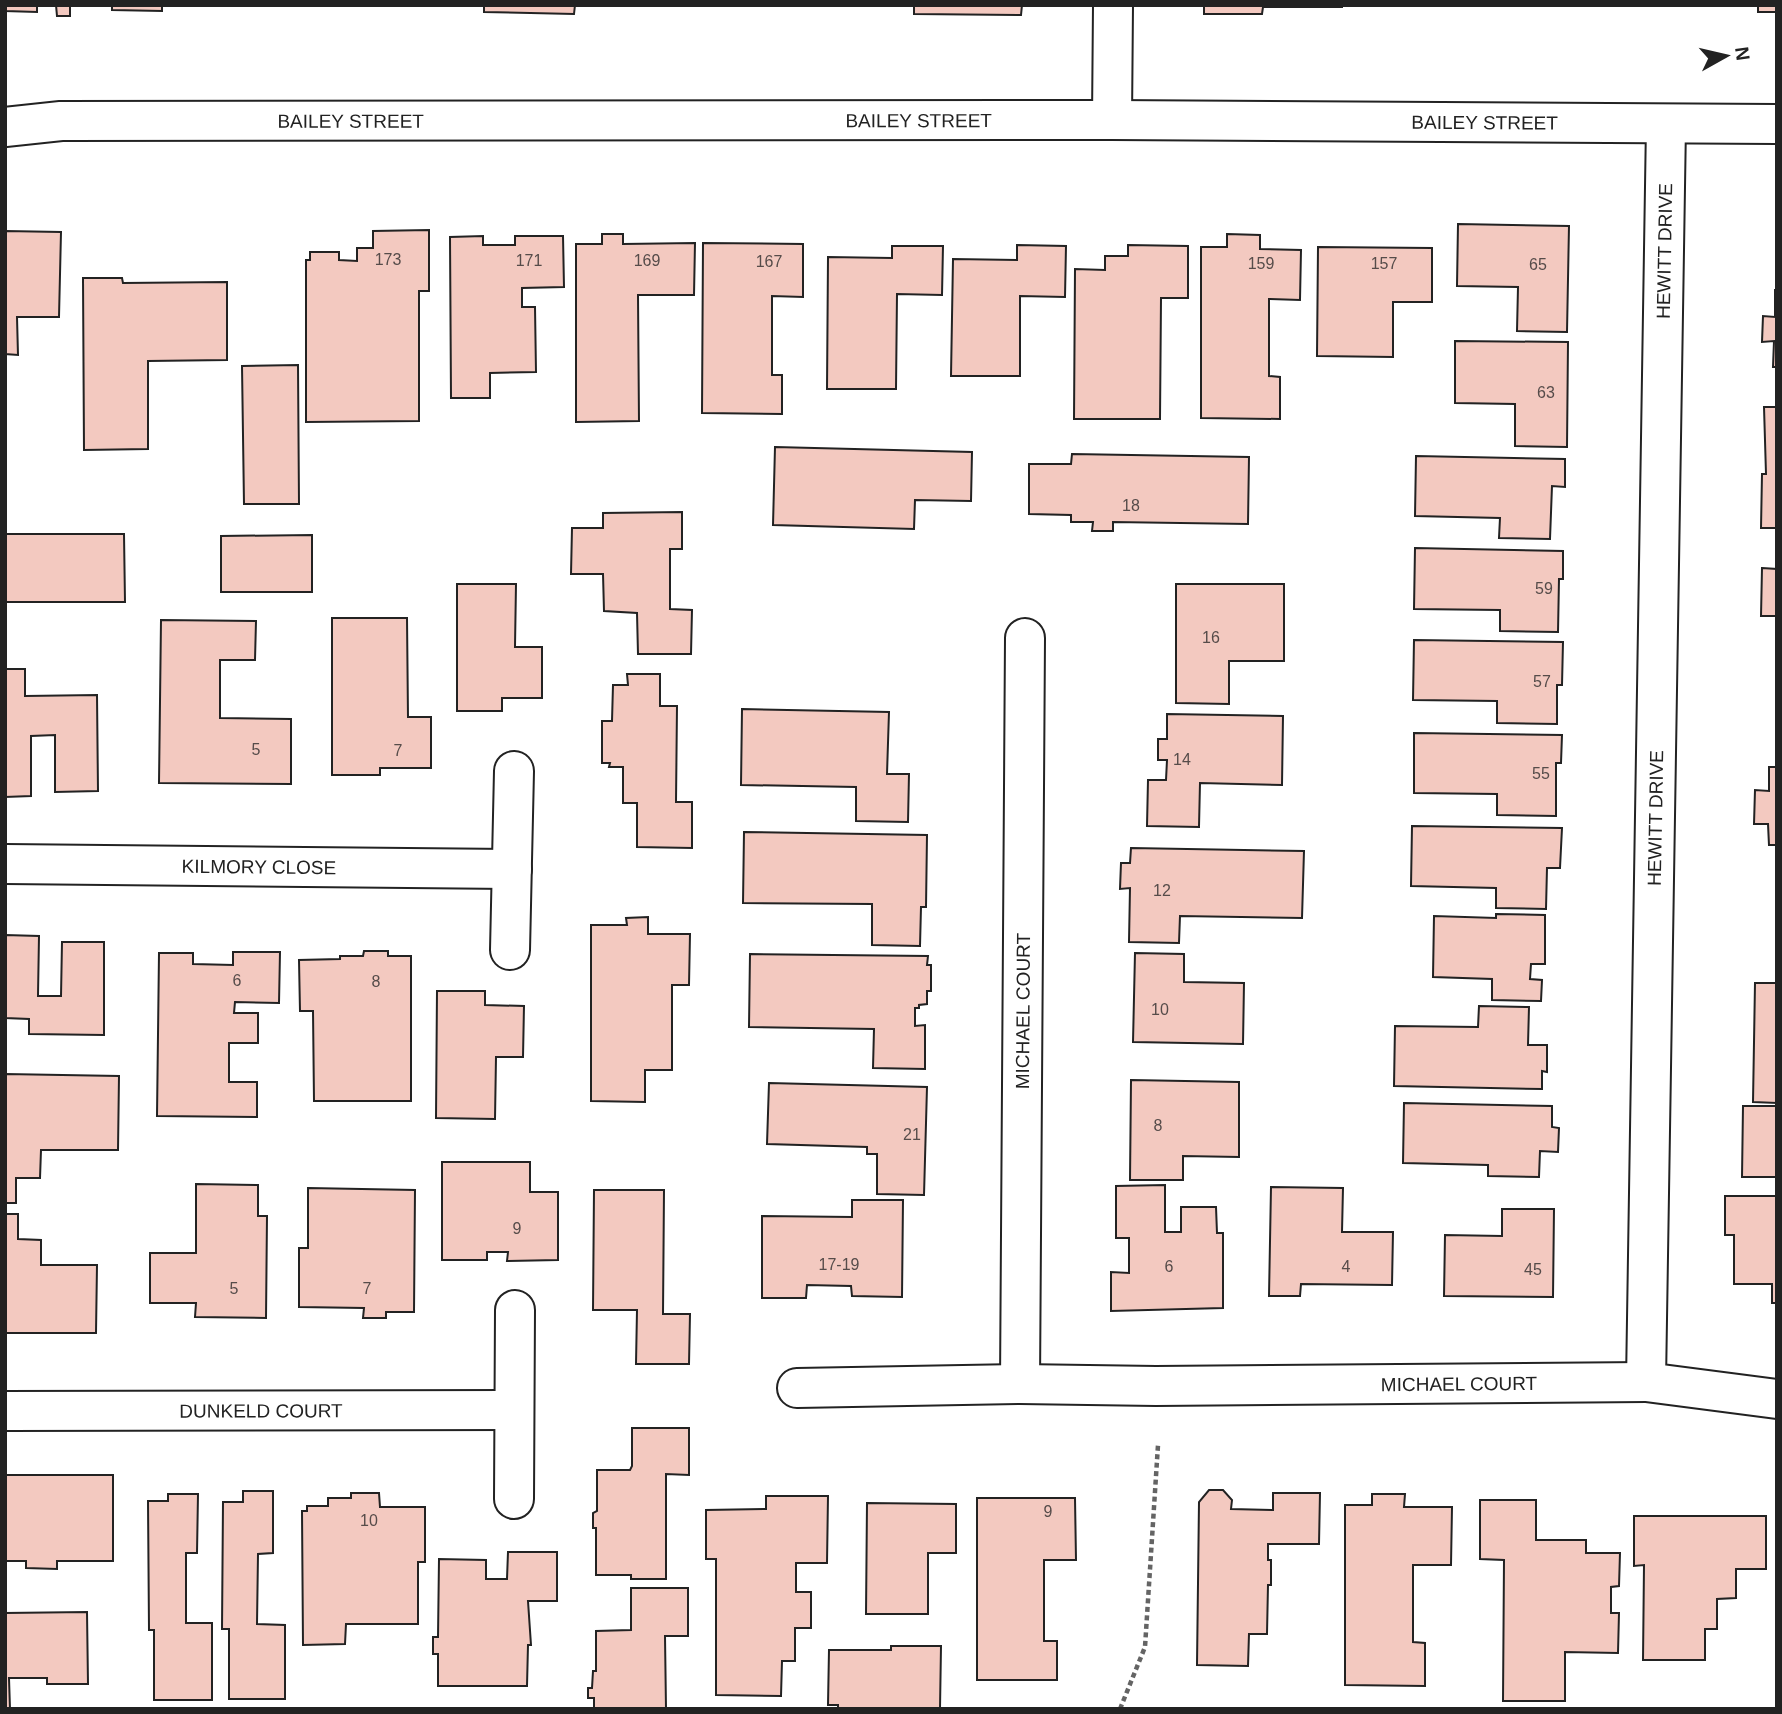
<svg xmlns="http://www.w3.org/2000/svg" width="1782" height="1714" font-family="Helvetica,sans-serif">
<style>
.building{fill:#f3c9c0;stroke:#222;stroke-width:2}
.lines{fill:none;stroke-linecap:round;stroke-linejoin:round}
.street-casing{stroke:#222;stroke-width:42}
.path{stroke:#646464;stroke-width:4.5;stroke-dasharray:5 3.5;stroke-linecap:butt}
.street{stroke:#fff;stroke-width:38}
.labels{text-anchor:middle;stroke-width:5;stroke-linejoin:round;paint-order:stroke}
.number-label{font-size:16px;fill:#564c4a}
.street-label{font-size:19px;fill:#222;stroke:#fff}
</style>
<rect width="100%" height="100%" fill="#fff"/>
<g class="building">
<path d="M5,5h32v7l-32,-1z"/>
<path d="M56,5h14v11h-13z"/>
<path d="M112,5h50v6l-50,-1z"/>
<path d="M484,5h91l-1,9 -90,-2z"/>
<path d="M914,5h108l-1,10 -107,-1z"/>
<path d="M1204,5h138v2h-79l-1,7h-58z"/>
<path d="M1777,5v7h-19v-6h-43z"/>
<path d="M1458,224l111,2 -2,106 -50,-1 1,-44 -61,-1z"/>
<path d="M429,230v61h-10v130l-113,1v-162h4v-8h29v8l18,1v-13h16v-17z"/>
<path d="M5,231l56,1 -2,85h-42l1,38 -13,-1z"/>
<path d="M602,234h21v10l72,-1 -1,52h-56l1,126 -63,1v-178h26z"/>
<path d="M1227,234l33,1v14l41,1 -1,50 -31,-1v77l11,1v42l-79,-1v-171h26z"/>
<path d="M483,236v9h32v-9h48l1,51 -42,1v19h13l1,65 -46,1v25h-39l-1,-161z"/>
<path d="M703,243l100,1v53l-31,-1v79h10v39l-80,-1z"/>
<path d="M1017,245l49,1 -1,51 -45,-1v80h-69l2,-117 64,1z"/>
<path d="M1128,245l60,1v52h-27l-1,121h-86l1,-150 30,1v-14h23z"/>
<path d="M892,246h51l-1,49 -45,-1 -1,95h-69l1,-132 64,1z"/>
<path d="M1318,247l114,1v54h-39v55l-76,-1z"/>
<path d="M83,278h39l1,5 104,-1v78l-79,1v88l-64,1z"/>
<path d="M1775,290h2v77h-4l1,-26 -12,1 1,-26 12,1z"/>
<path d="M1455,341l113,1 -1,105 -52,-1v-42l-60,-1z"/>
<path d="M298,365l1,139h-55l-2,-138z"/>
<path d="M1764,407h13v121h-16l1,-54h4z"/>
<path d="M775,447l197,5 -1,49 -56,-1 -1,29 -141,-4z"/>
<path d="M1072,454l177,3 -1,67 -135,-2v9h-21l1,-9h-22v-7l-42,-1v-50h42z"/>
<path d="M1416,456l149,3v28l-13,-1 -2,53 -51,-1 1,-20 -85,-2z"/>
<path d="M682,512v37h-12v60l22,1 -1,44h-53l-1,-41 -33,-2 -1,-37h-32l1,-46h31v-15z"/>
<path d="M5,534h119l1,68h-119l-1,46z"/>
<path d="M312,535v57h-91v-56z"/>
<path d="M1415,548l148,3v28h-4l-1,53 -58,-1v-21l-86,-1z"/>
<path d="M1762,568l15,1v47h-16z"/>
<path d="M457,584h59l-1,63h27v51h-40v13h-45z"/>
<path d="M1176,584h108v77h-55v43l-53,-1z"/>
<path d="M332,618h75l1,99h23v51h-51v7h-48z"/>
<path d="M161,620l95,1 -1,39h-35v58l71,1v65l-132,-1z"/>
<path d="M1414,640l149,2 -1,43h-5v39l-60,-1v-22l-84,-1z"/>
<path d="M5,669h20v27l72,-1 1,96 -43,1v-57l-24,1v60l-26,1z"/>
<path d="M627,674h33v32h17l-1,96h16v46l-55,-1v-44h-14v-36h-14l1,-4h-8v-42h10l1,-36h15z"/>
<path d="M742,709l147,3 -2,62h22l-1,48 -52,-1v-34l-115,-2z"/>
<path d="M1167,714l116,2 -1,69 -82,-2 -1,44 -52,-1 1,-46h18l1,-20h-9v-21h9z"/>
<path d="M1414,733l148,2 -1,28h-5v53l-59,-1v-21l-83,-1z"/>
<path d="M1769,767h8v78h-8l-1,-21h-14l1,-34 14,1z"/>
<path d="M1412,826l150,2 -2,40h-13l-1,41 -50,-1v-20l-85,-2z"/>
<path d="M744,832l183,3 -1,72h-5l-1,39 -48,-1v-41l-129,-1z"/>
<path d="M1131,848l173,3 -2,67 -122,-2 -1,27 -50,-1 1,-54 -10,1 1,-26h9z"/>
<path d="M1496,914l49,1v49h-14l-1,15 12,1 -1,21 -49,-1v-21l-59,-2 1,-61 62,2z"/>
<path d="M648,917v17h42l-1,51h-17v85h-27v32l-54,-1v-176h36l-1,-7z"/>
<path d="M5,935l34,1 -1,60h23l1,-54h42v93l-75,-1v-15l-24,-1z"/>
<path d="M364,951h24v5h23v145h-97l-1,-90h-13l-1,-51 41,-1v-3h23z"/>
<path d="M233,952h47l-1,51 -44,-1 -1,11h24v30h-29v39h28v35l-100,-1 2,-163h34v11l40,1z"/>
<path d="M1135,953l49,1v28l60,1 -1,61 -110,-2z"/>
<path d="M750,954l178,2 -1,9h4v26h-4v13l-8,1v3h-4v18l10,-1v44l-52,-1 1,-39 -125,-2z"/>
<path d="M1755,983h22v120l-24,-1z"/>
<path d="M437,991h48v14l39,1 -1,51h-27l-1,62 -59,-1z"/>
<path d="M1479,1006l50,1 -1,38h19v27l-5,-1v18l-148,-3 1,-60 83,1z"/>
<path d="M5,1074l114,2 -1,74h-77l-1,28h-24v25h-11z"/>
<path d="M1131,1080l108,2v75l-56,-1v24h-53z"/>
<path d="M769,1083l158,4 -3,108 -47,-1v-40h-10v-7l-100,-3z"/>
<path d="M1404,1103l148,3v21l7,1 -1,24 -18,-1 -1,26 -51,-1v-11l-85,-2z"/>
<path d="M1743,1106h34v71h-35z"/>
<path d="M442,1162h88v30h28v68l-51,1 1,-9h-21v8h-45z"/>
<path d="M196,1184l62,1v31h9l-1,102 -71,-1 1,-14h-46v-50h46z"/>
<path d="M1165,1185v47h16v-25h35l1,26h6v75l-112,3v-39l18,1v-35h-13v-52z"/>
<path d="M1271,1187l72,1 -1,44h51l-1,53 -91,-1 -1,12h-31z"/>
<path d="M308,1188l107,2 -1,122h-28v6h-23l1,-10 -65,-1v-59h9z"/>
<path d="M594,1190h70l-1,124h27l-1,50h-53l1,-54h-44z"/>
<path d="M1725,1196h52v107h-5v-19h-38v-49h-9z"/>
<path d="M852,1200h51l-1,97 -50,-1 -1,-10 -44,-1 -1,13h-44v-82l90,1z"/>
<path d="M1502,1209h52l-1,88 -109,-1 1,-61 57,1z"/>
<path d="M5,1214h13v25l23,1v25h56l-1,68h-91z"/>
<path d="M632,1428h57v47l-23,-1v105h-35v-4h-35v-47h-3v-15l4,-2v-41h33l2,-4z"/>
<path d="M5,1475h108v86h-56v8l-31,-1v-7h-20l-1,33z"/>
<path d="M1209,1490h14l9,10 -1,9 42,1v-17h47l-1,51h-51v16h3v25h-3l-1,49h-18l-1,32 -51,-1 2,-163z"/>
<path d="M243,1491h30v62l-15,1 -1,70 28,1v74h-56v-70h-7l1,-127h20z"/>
<path d="M351,1493h28l1,14h45v55h-7v62h-72l-1,20 -42,1 -1,-134h5v-5h21v-8h23z"/>
<path d="M168,1494h30l-1,59h-11v70h26v77h-58v-70h-5l-1,-129h20z"/>
<path d="M1372,1494h33l-1,13h48l-1,58h-38v77l12,1v43l-80,-1v-180h27z"/>
<path d="M766,1496h62l-1,67h-31v29h15v36h-16v33h-13l-1,35 -65,-1v-136h-10v-49l60,-1z"/>
<path d="M977,1498h98l1,62h-32v81h13v39h-80z"/>
<path d="M1480,1500h56v40h50v13h34l-1,33 -8,1v26h8l-1,40 -53,-1v49h-62l1,-141 -24,-1z"/>
<path d="M867,1503l89,1v49h-28v61h-62z"/>
<path d="M1634,1516h132v53h-30v29l-19,1v30h-12v31h-62l1,-95 -10,1z"/>
<path d="M508,1552h49v49h-29l3,44h-3l-1,41h-89v-32h-5v-17h5l1,-78 47,1v19h21z"/>
<path d="M631,1588h57v48h-23l1,73h-72v-11h-6v-10h4l1,-17h3v-40l35,-1z"/>
<path d="M87,1612l1,72h-41v-6h-38l1,31h-5v-96z"/>
<path d="M891,1646h50l-1,63h-102v-4h-10l1,-55h62z"/>
</g>
<g class="lines">
<defs>
<g id="street">
<path d="M1112,120l1,-115"/>
<path d="M1666,124l-20,1258 131,17"/>
<path id="s1" d="M5,127l56,-6 1051,-1 665,4"/>
<path id="s2" d="M5,864l507,5"/>
<path d="M510,950l4,-179"/>
<path id="s3" d="M1020,1384l5,-746"/>
<path id="s4" d="M797,1388l223,-4 136,2 490,-4"/>
<path id="s5" d="M5,1411l509,-1"/>
<path d="M514,1499l1,-189"/>
</g>
</defs>
<use href="#street" class="street-casing"/>
<path class="path" d="M1120,1709l25,-62 13,-202"/>
<use href="#street" class="street"/>
</g>
<g class="labels">
<g class="number-label">
<text x="388" y="265">173</text>
<text x="529" y="266">171</text>
<text x="647" y="266">169</text>
<text x="769" y="267">167</text>
<text x="1261" y="269">159</text>
<text x="1384" y="269">157</text>
<text x="1538" y="270">65</text>
<text x="1546" y="398">63</text>
<text x="1131" y="511">18</text>
<text x="1544" y="594">59</text>
<text x="1211" y="643">16</text>
<text x="1542" y="687">57</text>
<text x="256" y="755">5</text>
<text x="398" y="756">7</text>
<text x="1182" y="765">14</text>
<text x="1541" y="779">55</text>
<text x="1162" y="896">12</text>
<text x="237" y="986">6</text>
<text x="376" y="987">8</text>
<text x="1160" y="1015">10</text>
<text x="1158" y="1131">8</text>
<text x="912" y="1140">21</text>
<text x="517" y="1234">9</text>
<text x="839" y="1270">17-19</text>
<text x="1169" y="1272">6</text>
<text x="1346" y="1272">4</text>
<text x="1533" y="1275">45</text>
<text x="234" y="1294">5</text>
<text x="367" y="1294">7</text>
<text x="1048" y="1517">9</text>
<text x="369" y="1526">10</text>
</g>
<g class="street-label">
<text dy="7" stroke="none"><textPath href="#s1" startOffset="346">BAILEY STREET</textPath></text>
<text dy="7" stroke="none"><textPath href="#s1" startOffset="914">BAILEY STREET</textPath></text>
<text dy="7" stroke="none"><textPath href="#s1" startOffset="1480">BAILEY STREET</textPath></text>
<text transform="translate(1664 251) rotate(-89)" y="7">HEWITT DRIVE</text>
<text transform="translate(1655 818) rotate(-89)" y="7">HEWITT DRIVE</text>
<text dy="7" stroke="none"><textPath href="#s2" startOffset="254">KILMORY CLOSE</textPath></text>
<text dy="7" stroke="none"><textPath href="#s3" startOffset="373">MICHAEL COURT</textPath></text>
<text dy="7" stroke="none"><textPath href="#s4" startOffset="662">MICHAEL COURT</textPath></text>
<text dy="7" stroke="none"><textPath href="#s5" startOffset="256">DUNKELD COURT</textPath></text>
</g>
</g>
<rect width="1782" height="1714" fill="none" stroke="#222222" stroke-width="14"/>
<g transform="translate(1726 56) rotate(82)" stroke="#ffffff" stroke-width="5" paint-order="stroke">
<path d="M0-5L12 26L0 18L-12 26Z" fill="#222222"/>
<text y="-10" font-size="19" font-weight="bold" text-anchor="middle" fill="#222222">N</text>
</g>
</svg>
